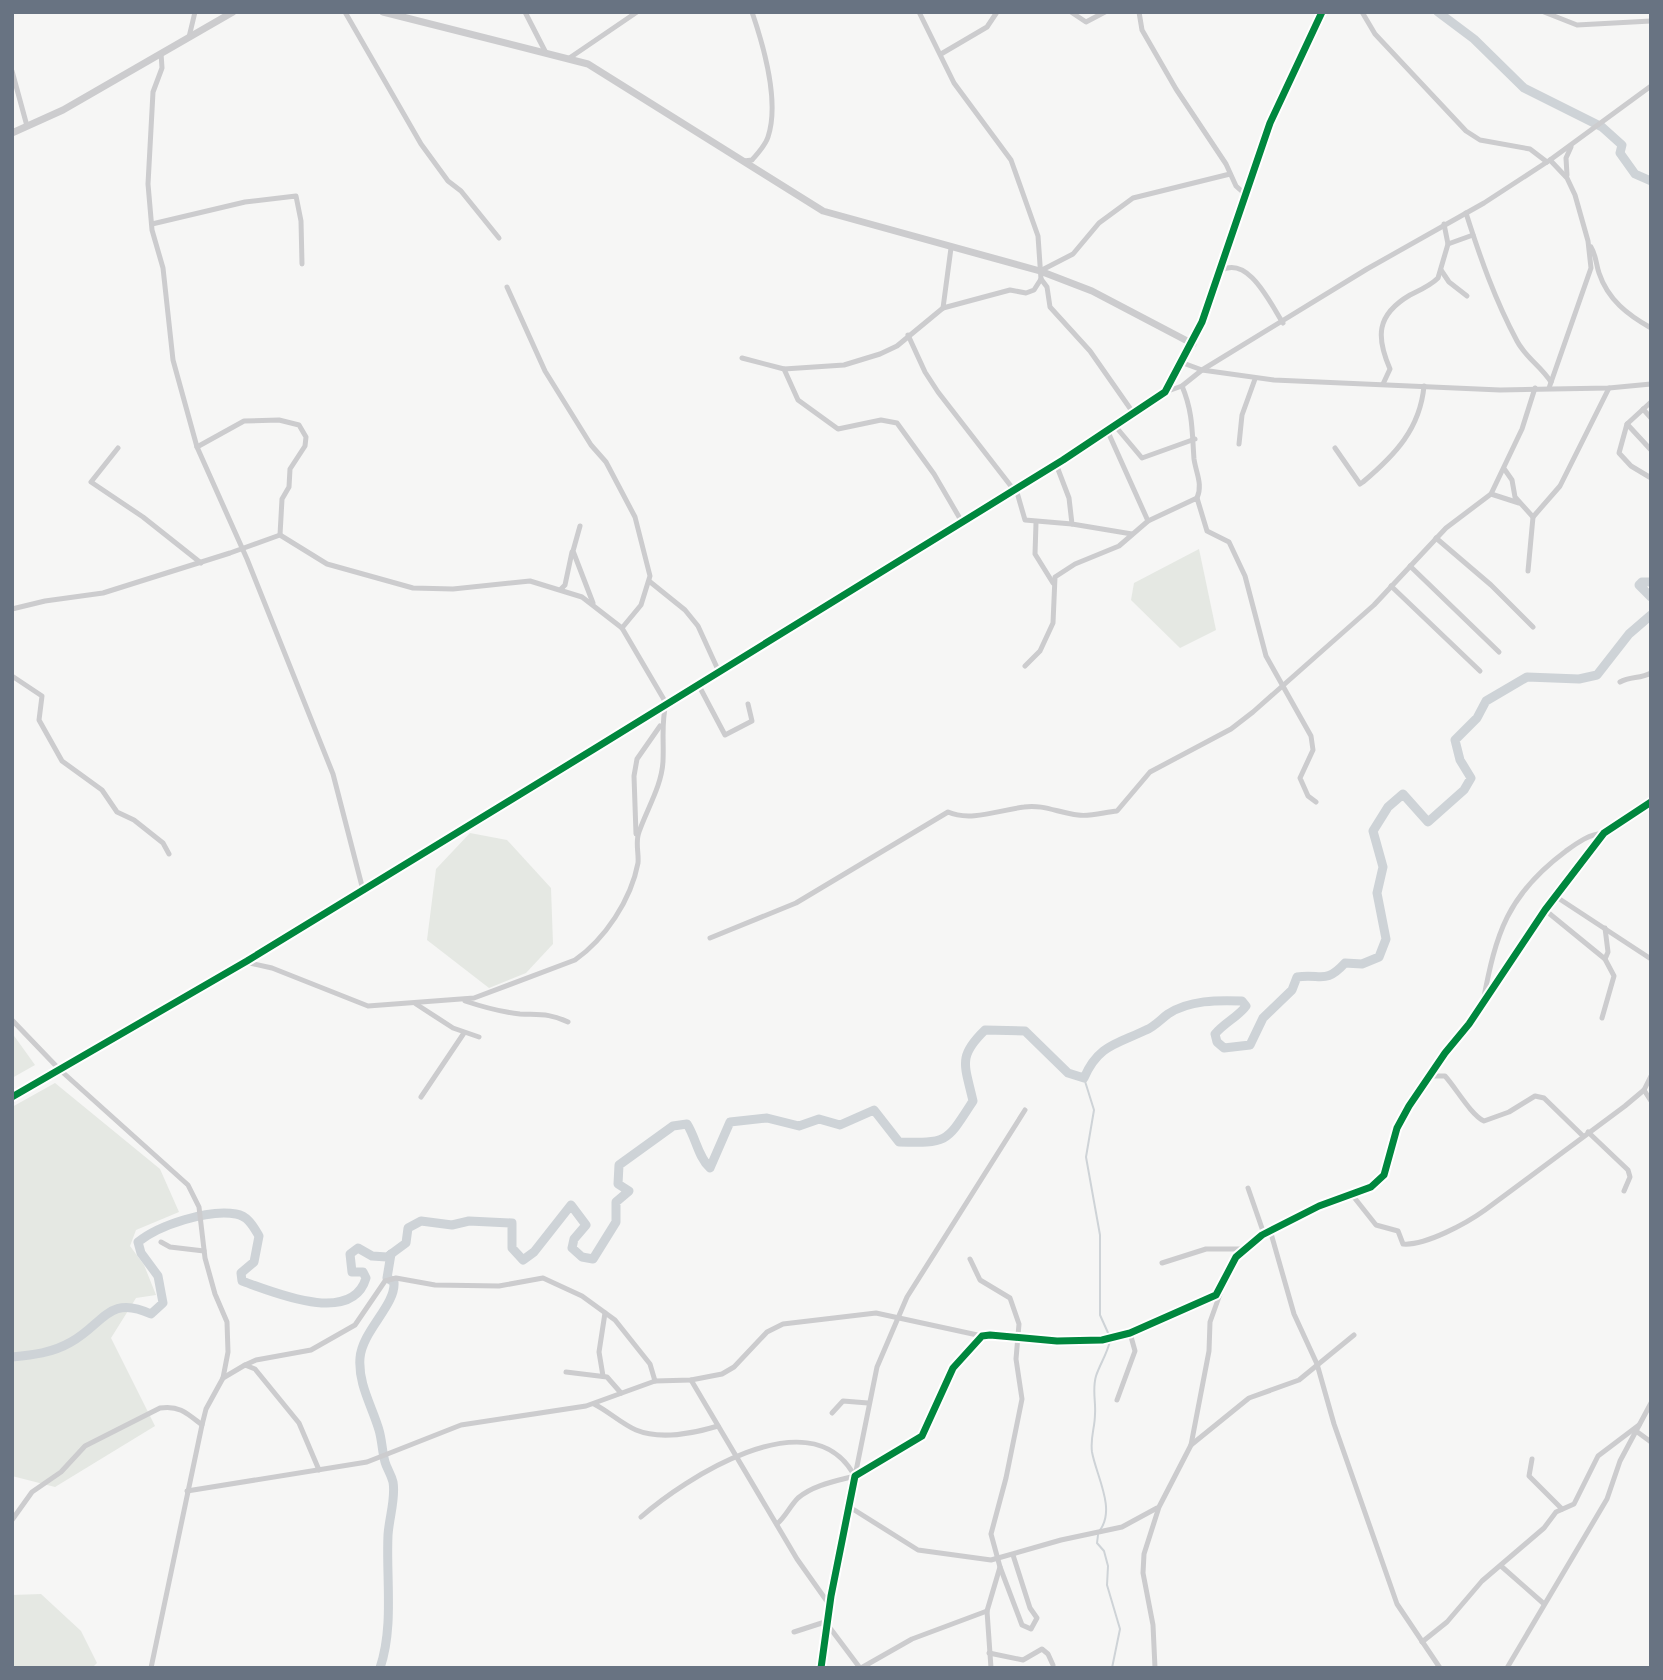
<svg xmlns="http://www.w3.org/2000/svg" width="1663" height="1680" font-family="'DejaVu Sans',sans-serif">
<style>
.green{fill:#e5e8e3}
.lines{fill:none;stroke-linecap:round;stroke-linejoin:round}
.stream{stroke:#ced3d7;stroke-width:2}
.river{stroke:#ced3d7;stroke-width:9}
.minor{stroke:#ccccce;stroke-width:5}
.tertiary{stroke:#ccccce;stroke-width:7}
.cycleway-casing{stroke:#fff;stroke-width:11}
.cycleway{stroke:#00873e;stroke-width:7}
</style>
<rect width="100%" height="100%" fill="#f6f6f5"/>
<g class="green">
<path d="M1199,549l17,81 -36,18 -49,-48 3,-17z"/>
<path d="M470,833l37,7 44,48 2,56 -27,29 -37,15 -62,-48 9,-71z"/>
<path d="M12,1033l23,32 -23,13z"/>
<path d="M55,1083l105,86 19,43 -43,18 -6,16 14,19 12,30 -20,3 -25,40 44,88 -100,61 -43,-11v-369z"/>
<path d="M41,1594l40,37 16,32 -5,5h-80v-73z"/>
</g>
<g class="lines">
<g class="stream">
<path d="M1084,1078l10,32 -8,47 14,78v80l9,20"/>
<path d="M1100,1530c16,-21 -4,-55 -8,-78 -2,-15 3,-24 3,-38 1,-13 -3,-24 1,-38 4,-12 11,-22 14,-35"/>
<path d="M1098,1535l-1,8 7,8 4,15 -1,19 13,44 -8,39"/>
</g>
<g class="river">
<path d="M1438,12l36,27 50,49 78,39 20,18 -2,8 15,21 16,7"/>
<path d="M1651,582h-9l-3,3 12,12"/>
<path d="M12,1357c21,-2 40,-4 59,-15 33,-18 37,-48 80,-28l12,-11 -5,-27 -17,-23 -3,-11c21,-17 70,-33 98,-28 12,2 17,12 23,22l-5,26 -13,11 1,8c31,11 110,45 124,-3l-3,-6h-11l-2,-18 8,-6 14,8 15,1 19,-14 2,-15 13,-7 31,4 17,-4 43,2v25l11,12 11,-8 37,-47 15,20 -12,14 -2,9 10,9 11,2 23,-37v-20l13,-11 -11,-7 1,-19 54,-39 14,-2c9,14 11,33 23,44l20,-46 37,-4 32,8 20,-7 21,6 34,-15 25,32c49,1 47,1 74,-41 -8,-36 -16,-44 12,-71l40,1 43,42 16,5c14,-33 33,-34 62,-48 8,-3 15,-11 22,-16 21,-14 50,-14 74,-13l4,5c-7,10 -22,17 -31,28l2,8 7,6 26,-3 13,-27 29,-28 5,-13c24,-4 28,8 48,-14l17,1 17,-7 7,-18 -9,-46 6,-26 -10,-36 15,-24 15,-13 25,28 36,-32 7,-12 -11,-18 -5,-20 22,-22 9,-17 41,-24 52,2 18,-4 32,-41 22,-19"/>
<path d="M380,1668c14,-41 6,-90 8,-133 1,-17 8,-37 5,-53 -2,-8 -6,-13 -8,-20 -3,-11 -3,-22 -6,-32 -7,-24 -21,-46 -19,-72 2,-27 36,-53 34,-76l-7,-4 4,-24"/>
</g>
<g class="minor">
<path d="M345,12l76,132 27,37 13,10 38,47"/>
<path d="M525,12l21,41"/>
<path d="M919,12l35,71 57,77 27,76 3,43 -7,11 -8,3 -16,-3 -67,18"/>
<path d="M1071,12l15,10 19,-10"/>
<path d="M1139,12l3,18 34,59 50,75 10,22 10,9"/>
<path d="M1362,12l13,22 91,97 14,9 50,9 17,13"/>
<path d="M1544,12l33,13 74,-4"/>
<path d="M189,37l6,-25"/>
<path d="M161,53l1,15 -9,24 -5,92 4,46 11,38 10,92 24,87 50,112 86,215 30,116"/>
<path d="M941,54l46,-27 10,-15"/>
<path d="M568,59l69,-47"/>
<path d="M12,71l15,55"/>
<path d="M744,161l8,-1c6,-7 13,-14 16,-23 12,-36 -4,-90 -16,-125"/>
<path d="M1567,175l-1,-17 5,-11"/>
<path d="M1466,213c14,44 29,87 51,128 9,17 24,25 34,41"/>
<path d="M152,224l93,-22 51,-6 5,25 1,43"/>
<path d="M1448,244l25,-9"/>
<path d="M1591,247c5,8 5,17 8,26 9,27 29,42 52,55"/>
<path d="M1441,270l8,12 18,14"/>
<path d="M1040,271l33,-17 26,-31 34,-25 97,-24"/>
<path d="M1220,271c28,-17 50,32 63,52"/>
<path d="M1041,279l6,8 3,20 40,44 44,63"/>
<path d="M507,287l38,84 46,74 15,17 29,55 15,59 -9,29 -19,23"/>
<path d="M908,335l17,37 13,20 76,98"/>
<path d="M742,358l42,11 14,31 40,29 43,-9 16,3 37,51 28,48"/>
<path d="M1183,363l19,7 72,10 226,10 109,-2 42,-4"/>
<path d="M784,369l60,-4 36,-11 17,-8 46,-38 8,-60"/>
<path d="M1383,384l7,-15c-14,-32 -14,-54 20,-74 10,-5 20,-9 28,-17l10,-34 -4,-20"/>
<path d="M1182,386c11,26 10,46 12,73 2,14 9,25 3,39"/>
<path d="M1549,388l42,-120 -3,-27 -13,-46 -8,-17 -17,-18"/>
<path d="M1165,392l17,-6 20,-16 165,-101 117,-66 66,-43 101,-74"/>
<path d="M1651,402l-24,22 -8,29 12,13 20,12"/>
<path d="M1643,409l8,9"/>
<path d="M1627,424l24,26"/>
<path d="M1116,427l26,31 53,-19"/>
<path d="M1108,432l40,89"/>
<path d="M1239,444l3,-29 13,-36"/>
<path d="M197,447l47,-26 35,-1 20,5 7,12 -1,9 -15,23 -1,18 -7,12 -2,36"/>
<path d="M118,448l-27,34 52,35 58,46"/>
<path d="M1335,448l25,36 3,-2c32,-27 57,-53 61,-96"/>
<path d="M1056,464l13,34 3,26 60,10"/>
<path d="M1505,470l7,10 3,17 18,20 -5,54"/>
<path d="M1016,489l9,31 47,4"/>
<path d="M1491,494l28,9"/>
<path d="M1533,517l27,-31 49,-98"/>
<path d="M1036,523l-1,31 18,29"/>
<path d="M580,526l-7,25 20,52"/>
<path d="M1436,538l55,47 42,42"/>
<path d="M1410,566l89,86"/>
<path d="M649,581l36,29 13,16 21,46"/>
<path d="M1391,586l89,85"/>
<path d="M561,589l4,-4 7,-33"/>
<path d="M12,609l33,-8 58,-8 127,-40 50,-18 47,29 86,24 40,1 77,-8 52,16 40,31 44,75c-5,21 -2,37 -3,58 -1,24 -16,48 -24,71 -4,10 0,21 -1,31 -7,37 -33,76 -63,97l-101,38 -106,8 -96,-38 -27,-6"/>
<path d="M1025,666l15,-15 13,-28 2,-46 20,-13 44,-18 29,-25 49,-23 10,33 22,11 16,34 21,80 45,80 2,14 -13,28 8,18 8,6"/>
<path d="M12,676l30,20 -3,24 23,41 40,29 15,22 17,8 29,23 6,11"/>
<path d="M1620,682c10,-6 20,-3 31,-9"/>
<path d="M698,684l27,51 27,-14 -4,-17"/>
<path d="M636,834l-2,-58 3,-17 23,-33"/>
<path d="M1555,896l96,63"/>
<path d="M1545,910l60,49"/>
<path d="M710,938l86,-35 152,-91c22,10 52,-2 76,-5 19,-3 35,6 54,8 12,2 27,-3 39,-4l33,-39 81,-43 22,-17 121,-107 72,-77 45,-34 31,-65 13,-41"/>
<path d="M465,1001c18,6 36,11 55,13 18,1 30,-1 48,8"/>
<path d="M1483,1002c13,-69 24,-107 83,-151 11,-8 23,-17 38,-18"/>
<path d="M416,1004l37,24 26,9"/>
<path d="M1602,1018l12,-42 -9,-17 3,-7 -3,-24"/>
<path d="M12,1020l47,49 129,116 11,22 6,51 10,36 12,28 1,30 -5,26 -17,31 -4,16 -51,243"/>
<path d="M1429,1076h16c11,12 26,39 39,45l25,-9 26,-16 9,2 39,38"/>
<path d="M1644,1090l7,11"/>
<path d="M421,1097l43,-64"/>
<path d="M1588,1132l40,38 2,7 -6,14"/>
<path d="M1248,1188l16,46"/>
<path d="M1353,1196l23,29 22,6 5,13c22,2 64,-21 82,-34l140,-104 19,-16 7,-14"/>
<path d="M1270,1230l24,84 23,50 17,60 63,180 43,64"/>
<path d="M161,1242l9,5 34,4"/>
<path d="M970,1259l10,21 30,18 9,26 -3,35 6,40 -16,79 -15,56 9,33 -13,44 4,57"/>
<path d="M1162,1263l44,-14h36"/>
<path d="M245,1365l11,-5 55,-10 44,-25 30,-44 11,-3 39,7 64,1 44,-8 39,18 33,24 35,44 5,17"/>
<path d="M566,1372l41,5 14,16"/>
<path d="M603,1376l-4,-24 6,-39"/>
<path d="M223,1378l22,-13 10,4 44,54 20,47"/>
<path d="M691,1380l106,179 34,48"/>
<path d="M1117,1400l18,-49 -5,-18"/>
<path d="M594,1404c14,7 28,20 42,26 24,10 59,3 82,-4"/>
<path d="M832,1413l11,-12 25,2"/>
<path d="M1636,1431l15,11"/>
<path d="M1191,1445l58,-47 50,-18 55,-45"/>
<path d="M1532,1459l-3,17 33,33"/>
<path d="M855,1476l22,-109 30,-70 118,-187"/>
<path d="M187,1491l180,-29 94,-37 125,-19 69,-25 36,-1 31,-6 12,-7 33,-35 16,-8 93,-11 106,23"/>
<path d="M848,1506l70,44 73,10 70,-20 61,-13 35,-19"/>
<path d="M641,1517c43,-38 167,-119 212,-44"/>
<path d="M12,1520l20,-28 29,-20 24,-26 75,-38c19,-3 27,5 42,17"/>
<path d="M777,1524c9,-8 13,-18 21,-26 15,-13 38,-17 57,-22"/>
<path d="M1501,1566l42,37"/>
<path d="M1000,1567l22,58 9,4 6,-11 -7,-10 -17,-53"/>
<path d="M827,1624l33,44"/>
<path d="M794,1632l34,-11"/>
<path d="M1422,1642l25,-20 35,-41 62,-53 12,-16 18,-8 24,-48 41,-31"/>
<path d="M989,1653l34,7 19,-11 6,5 5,11"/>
<path d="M821,1668l10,-72 24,-120 67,-40 31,-68 29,-32 8,-1 67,6 45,-1 28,-7 86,-38 20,-38 26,-22 57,-29 52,-19 13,-12 13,-47 12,-22 36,-53 24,-29 76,-114 59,-77 47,-31"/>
<path d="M861,1668l51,-29 75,-28"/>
<path d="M1155,1668l-2,-43 -10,-52 1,-19 15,-47 32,-62 18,-94 1,-29 10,-28"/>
<path d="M1507,1668l100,-169 13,-38 31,-58"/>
</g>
<g class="tertiary">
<path d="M383,12l205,52 235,147 217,60 52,20 101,53"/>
<path d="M12,133l51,-23 170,-98"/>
<path d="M12,1097l235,-136 347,-212 469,-289 102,-68 37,-70 68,-199 52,-111"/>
</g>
<defs>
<g id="cycleway">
<path d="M12,1097l235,-136 347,-212 469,-289 102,-68 37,-70 68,-199 52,-111"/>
<path d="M821,1668l10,-72 24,-120 67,-40 31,-68 29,-32 8,-1 67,6 45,-1 28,-7 86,-38 20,-38 26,-22 57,-29 52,-19 13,-12 13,-47 12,-22 36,-53 24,-29 76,-114 59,-77 47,-31"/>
</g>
</defs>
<use href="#cycleway" class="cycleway-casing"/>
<use href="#cycleway" class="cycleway"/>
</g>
<rect width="1663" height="1680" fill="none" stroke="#687382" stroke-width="28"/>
</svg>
